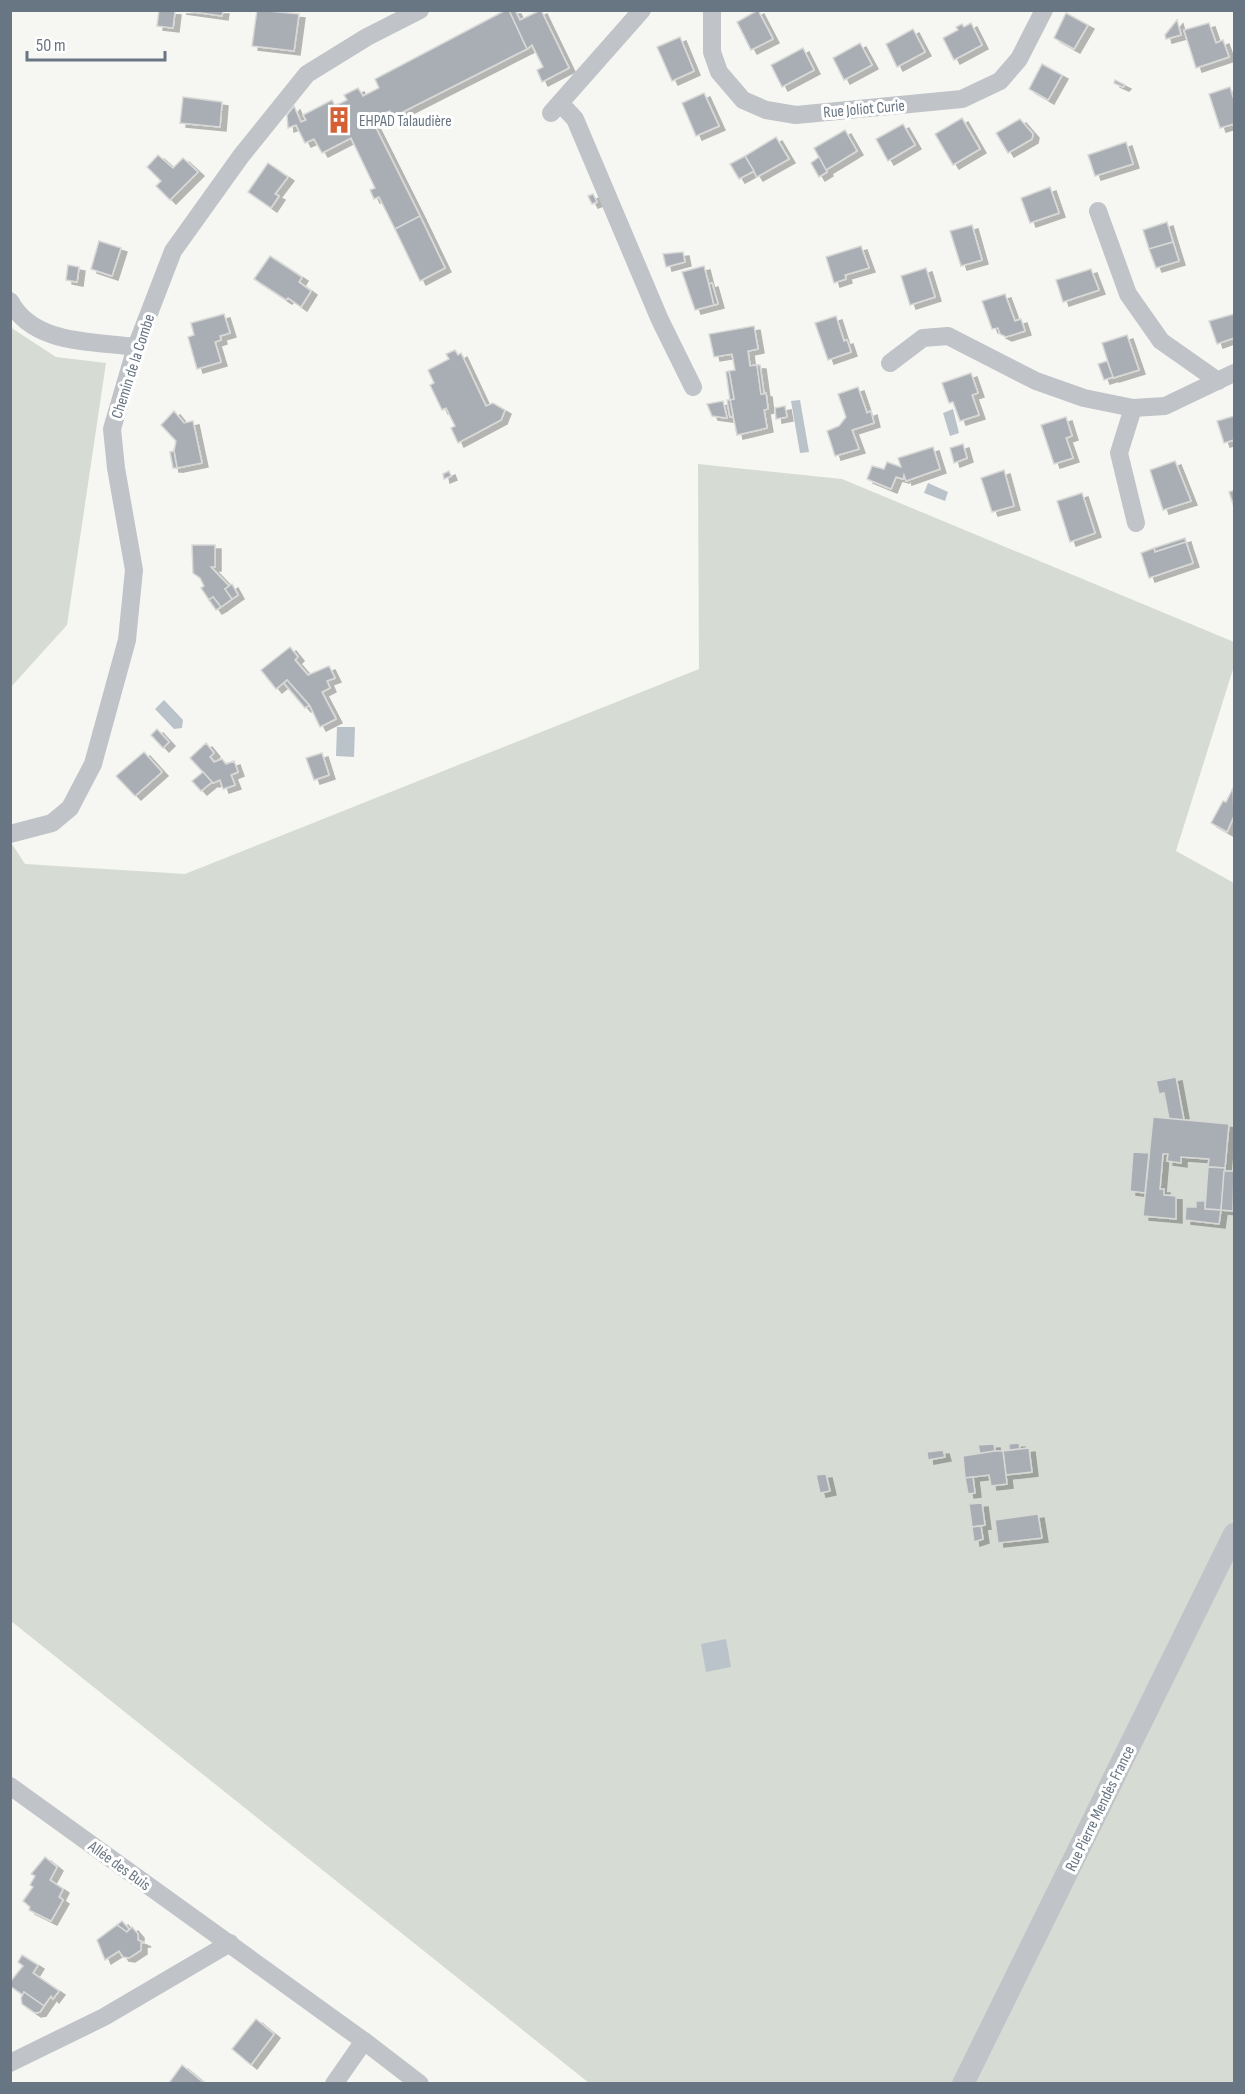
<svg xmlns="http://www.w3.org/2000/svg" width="1245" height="2094" font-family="'Sofia Sans Condensed',sans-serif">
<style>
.green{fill:#d6dbd3}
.water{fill:#bac3c9}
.building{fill:#a8aeb4;stroke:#d8d8d6;stroke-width:1.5;filter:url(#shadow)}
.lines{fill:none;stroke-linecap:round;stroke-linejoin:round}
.minor{stroke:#c0c3c7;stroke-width:18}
.tertiary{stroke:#c0c3c7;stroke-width:22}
.labels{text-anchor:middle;stroke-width:6;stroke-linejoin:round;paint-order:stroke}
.street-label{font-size:16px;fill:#687582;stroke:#fff}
.poi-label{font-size:16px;fill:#687582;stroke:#fff;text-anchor:start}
</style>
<defs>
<filter id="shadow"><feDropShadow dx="6" dy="4" stdDeviation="0" flood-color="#0004"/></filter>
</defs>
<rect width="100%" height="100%" fill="#f6f6f3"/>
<g class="green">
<path d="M10,327l46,30 50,6 -39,262 -56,62z"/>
<path d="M698,464l144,15 392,163v24l-58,185 58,32v1200h-645l-578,-462 -1,-780 15,23 160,10 514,-205z"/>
</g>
<g class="water">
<path d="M800,400l9,52 -9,1 -9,-52z"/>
<path d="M953,409l6,24 -9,3 -7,-23z"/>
<path d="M928,483l20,9 -3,9 -21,-8z"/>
<path d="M164,700l19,20 -1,8 -8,1 -19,-20z"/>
<path d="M337,727h18l-1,30 -18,-1z"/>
<path d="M726,1639l5,28 -25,5 -5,-28z"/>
</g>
<g class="building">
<path d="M159,10l16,1 -2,17 -16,-2z"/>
<path d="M180,10h43l-1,6z"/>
<path d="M257,10l42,4 -5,37 -42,-5z"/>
<path d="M506,10h3l18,39 -134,68 -3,-6 -19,7 49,98 -25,13 -16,-32 -5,2 -4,-9 5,-2 -24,-50 -29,15 -8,-14 -9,4 -9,-18 -8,3 -1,-13 7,-9 7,16 5,-2 -3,-5 29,-15 3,6 12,-6 -3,-5 14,-7 5,8 16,-8 -4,-9z"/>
<path d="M509,10h6l5,10 21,-10 28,58 -27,14 -5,-12 6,-3 -11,-22 -5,4z"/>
<path d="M758,10l15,29 -22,11 -14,-28z"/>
<path d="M1066,13l22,12 -14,24 -20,-11z"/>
<path d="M1177,20l4,15 -15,4 -1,-4z"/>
<path d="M971,23l11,22 -28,15 -11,-22 15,-8 -2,-3 6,-3 2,3z"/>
<path d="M1209,23l7,20 7,-3 6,17 -33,11 -12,-38z"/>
<path d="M913,29l12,23 -28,15 -11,-23z"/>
<path d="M680,37l14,34 -22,10 -15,-34z"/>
<path d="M860,43l12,22 -28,15 -11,-22z"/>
<path d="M803,48l11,22 -32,17 -11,-22z"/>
<path d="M1042,64l20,11 -14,25 -19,-11z"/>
<path d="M1115,80l10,5 -2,2 -9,-4z"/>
<path d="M1230,87l4,13v24l-14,4 -11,-34z"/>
<path d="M704,93l15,33 -23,10 -14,-33z"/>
<path d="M183,97l39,5 -2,25 -40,-4z"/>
<path d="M962,118l18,31 -27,16 -18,-31z"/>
<path d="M1020,119l13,15 -1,5 -24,14 -12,-20z"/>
<path d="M903,124l12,21 -27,16 -12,-22z"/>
<path d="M845,130l12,21 -31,19 -12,-22z"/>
<path d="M776,137l13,22 -32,18 -12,-21z"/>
<path d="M1126,142l7,22 -38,12 -7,-21z"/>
<path d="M158,155l15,13 10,-10 15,14 -28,28 -14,-14 5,-5 -14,-14z"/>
<path d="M745,156l9,15 -15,8 -9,-15z"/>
<path d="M819,157l8,15 -8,5 -8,-14z"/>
<path d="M268,163l20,14 -13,17 4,2 -8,12 -23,-16z"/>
<path d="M1050,187l9,26 -29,10 -9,-25z"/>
<path d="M593,194l4,8 -5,2 -4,-8z"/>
<path d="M420,216l25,52 -25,13 -25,-52z"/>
<path d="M1167,222l6,20 -24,7 -6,-19z"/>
<path d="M972,225l10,35 -21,6 -11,-35z"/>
<path d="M99,241l22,7 -9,28 -21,-7z"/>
<path d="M1173,242l6,19 -23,7 -7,-19z"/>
<path d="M861,246l8,22 -24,7 1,4 -12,4 -8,-26z"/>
<path d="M683,252l2,10 -19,5 -3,-13z"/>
<path d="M270,256l32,21 -3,5 12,9 -10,16 -13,-9 -2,2 -32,-21z"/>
<path d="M68,265l11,2 -2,15 -11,-2z"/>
<path d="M704,266l10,39 -19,5 -13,-38z"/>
<path d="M926,268l9,29 -25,8 -9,-29z"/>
<path d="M1091,269l8,21 -36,12 -7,-22z"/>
<path d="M712,283l6,21 -4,1 -5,-21z"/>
<path d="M1005,294l10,27 6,-2 4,12 -19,6 -6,-3 -2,-6 -6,1 -10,-28z"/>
<path d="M224,314l6,19 -10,3 1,4 -6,2 6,20 -24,7 -9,-32 6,-2 -3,-12z"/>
<path d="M1234,314v24l-17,6 -8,-23z"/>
<path d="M836,316l8,25 3,-1 4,12 -23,8 -13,-37z"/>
<path d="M754,326l4,23 -10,2 2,15 7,-1 4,29 5,-1 2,16 -4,1 3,18 -30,7 -7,-35 4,-1 -5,-28 6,-1 -3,-16 -18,3 -5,-23z"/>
<path d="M1127,335l12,35 -26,8 -11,-35z"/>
<path d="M455,350l3,5 3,-2 25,53 7,-3 12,7 -4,10 -43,23 -7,-15 4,-2 -9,-18 -4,2 -12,-25 4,-2 -6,-13 21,-11 -3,-5z"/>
<path d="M1107,361l6,16 -9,3 -6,-16z"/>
<path d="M757,365h3l4,29h-3z"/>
<path d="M729,371l5,28 -4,1 -4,-28z"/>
<path d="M971,373l7,20 -6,2 7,20 -19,6 -7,-19 -4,1 -7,-20z"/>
<path d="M858,387l9,26 4,-2 3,12 -22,7 7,19 -24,7 -8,-25 12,-5 7,-9 -8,-23z"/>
<path d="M727,400h3l3,16 -3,1z"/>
<path d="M723,401l4,17 -15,-2 -5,-12z"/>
<path d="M785,406l2,11 -11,2 -1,-11z"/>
<path d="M174,411l10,12 9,-2 9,42 -25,5 -3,-17 2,-10 -15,-16z"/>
<path d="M1234,416v24l-10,3 -7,-22z"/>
<path d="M1066,417l6,19 -6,2 7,20 -19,6 -13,-39z"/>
<path d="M963,444l4,14 -13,5 -4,-15z"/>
<path d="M933,447l7,22 -34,12 -2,-6 -1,4 -7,-2 -5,12 -24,-10 5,-13 12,3 3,-7 14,5 -3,-9z"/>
<path d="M174,451l3,17h-4l-3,-16z"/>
<path d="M1175,461l16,40 -28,9 -13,-40z"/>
<path d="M1004,470l10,36 -22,6 -11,-34z"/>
<path d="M449,471l2,5 -7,3 -1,-5z"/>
<path d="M1234,490v17l-5,-15z"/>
<path d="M1082,493l13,40 -25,9 -13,-41z"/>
<path d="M1185,538l1,4 -31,10 -1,-4z"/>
<path d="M1186,542l7,21 -44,15 -8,-25 13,-5 1,4z"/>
<path d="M192,545h23v22h-4l18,19 -4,3 7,10 -11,8 -8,-10 -4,3 -8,-12 3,-2 -4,-8 -7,-5z"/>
<path d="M232,584l6,11 -6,4 -7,-10z"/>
<path d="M213,597l8,10 -5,3 -7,-10z"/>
<path d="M290,647l8,10 -3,3 13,15 21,-9 6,12 -8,3 3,7 -8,4 14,27 -16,8 -10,-21 -23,-26 -11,9 -15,-19z"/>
<path d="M287,680l22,25 -4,3 -21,-25z"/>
<path d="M157,729l12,13 -6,6 -12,-13z"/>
<path d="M206,743l8,10 -4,4 4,5 8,-3 4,5 8,-3 4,11 -7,3 4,10 -12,4 -3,-9 -7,3 -23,-25z"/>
<path d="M144,752l18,20 -27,24 -19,-20z"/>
<path d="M322,753l7,22 -15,5 -8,-22z"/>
<path d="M203,772l9,10 -11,9 -9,-10z"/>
<path d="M1233,788l1,28 -7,16 -16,-9 12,-22 3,1z"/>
<path d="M1176,1077l8,43 -15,-1 -5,-26 -5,1 -3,-13z"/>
<path d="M1153,1117l76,7 -4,44 -17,-1 1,-8 -28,-2v6l-14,-2 1,-7h-5l-3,35h4v6l12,1v23l-33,-3z"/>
<path d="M1133,1152l16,1 -4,40 -15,-2z"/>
<path d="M1208,1167l17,1 -4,42 -16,-1z"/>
<path d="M1224,1171h10l-1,40 -12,-1z"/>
<path d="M1196,1201h9v8l16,1 -2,14 -34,-4 1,-13h10z"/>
<path d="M1019,1443l1,6 -11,1v-6z"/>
<path d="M994,1444l1,7 -15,3 -2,-9z"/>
<path d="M1029,1448l3,24 -26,3 -3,-24z"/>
<path d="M943,1450l2,7 -17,3 -1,-8z"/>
<path d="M995,1451h8l4,33 -16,2 -2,-11 -24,3 -2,-22z"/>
<path d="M826,1474l4,17 -10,2 -4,-18z"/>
<path d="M973,1477l2,16 -7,1 -3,-16z"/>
<path d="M982,1503l3,22 -13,2 -3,-23z"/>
<path d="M1038,1514l4,24 -44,5 -3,-23z"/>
<path d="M981,1526l2,13 -9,3 -2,-15z"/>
<path d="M45,1857l12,10 -7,13 13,9 -4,8 4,3 -12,21 -22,-11 1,-3 -7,-6 10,-14 -3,-2 5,-9 -4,-2z"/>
<path d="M122,1921l7,8 -2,3 -10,-7z"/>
<path d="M117,1925l10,7 5,-5 6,7v6l7,3h-4v7l-12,8 -6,-1 -4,-6 -14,9 -8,-20z"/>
<path d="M22,1955l16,10 -5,8 26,18 -6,8 -2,-3 -7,10 -20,-14 -1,3 -13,-9v-4l13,-16 -5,-4z"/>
<path d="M24,1992l20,14 -4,6 -5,1 -13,-9 -1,-6z"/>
<path d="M256,2019l18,15 -23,31 -19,-16z"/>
<path d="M182,2065l23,19 -36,-1z"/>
</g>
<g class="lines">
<g class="minor">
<path d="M712,10v42l7,20 24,28 23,10 30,5 166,-16 38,-18 19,-22 25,-49"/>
<path d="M560,103l15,16 85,201 33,67"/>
<path d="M551,113l91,-103"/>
<path d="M1098,211l30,83 33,47 57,40"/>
<path d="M10,301c23,44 83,40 126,46"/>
<path d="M890,363l33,-25 25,-2 88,45 48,17 49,10 32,-2 69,-33"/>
<path d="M1133,408l-14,45 17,70"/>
<path d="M10,834l42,-11 18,-15 23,-44 34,-124 7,-70 -18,-102 -4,-39 24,-82 37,-96 68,-95 66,-82 60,-37 53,-27"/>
<path d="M10,1786l354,255 56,43"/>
<path d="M10,2063l94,-46 126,-74"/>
<path d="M334,2084l30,-43"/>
</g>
<path class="tertiary" d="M963,2084l271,-550"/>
</g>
<defs>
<symbol id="building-bare" viewBox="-9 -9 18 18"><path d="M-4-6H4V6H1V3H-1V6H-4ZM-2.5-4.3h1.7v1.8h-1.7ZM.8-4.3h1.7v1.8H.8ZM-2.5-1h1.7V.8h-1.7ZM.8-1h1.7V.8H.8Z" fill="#d56035" stroke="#fff" stroke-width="2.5" paint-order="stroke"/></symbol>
</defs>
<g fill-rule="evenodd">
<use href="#building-bare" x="320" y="101" width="38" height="38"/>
</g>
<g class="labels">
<g class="street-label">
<text transform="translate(864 108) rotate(-5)" y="6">Rue Joliot Curie</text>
<text transform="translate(132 366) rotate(-72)" y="6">Chemin de la Combe</text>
<text transform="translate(1099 1808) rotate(-64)" y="6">Rue Pierre Mendès France</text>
<text transform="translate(120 1865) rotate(36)" y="6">Allée des Buis</text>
</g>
<g class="poi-label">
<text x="359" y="126">EHPAD Talaudière</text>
</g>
</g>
<rect width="1245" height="2094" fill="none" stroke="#687582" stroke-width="24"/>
<path d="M27 51v9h138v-9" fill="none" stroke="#687582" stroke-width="3"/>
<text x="36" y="51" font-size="18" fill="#687582" stroke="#ffffff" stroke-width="4.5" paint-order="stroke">50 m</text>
</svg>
